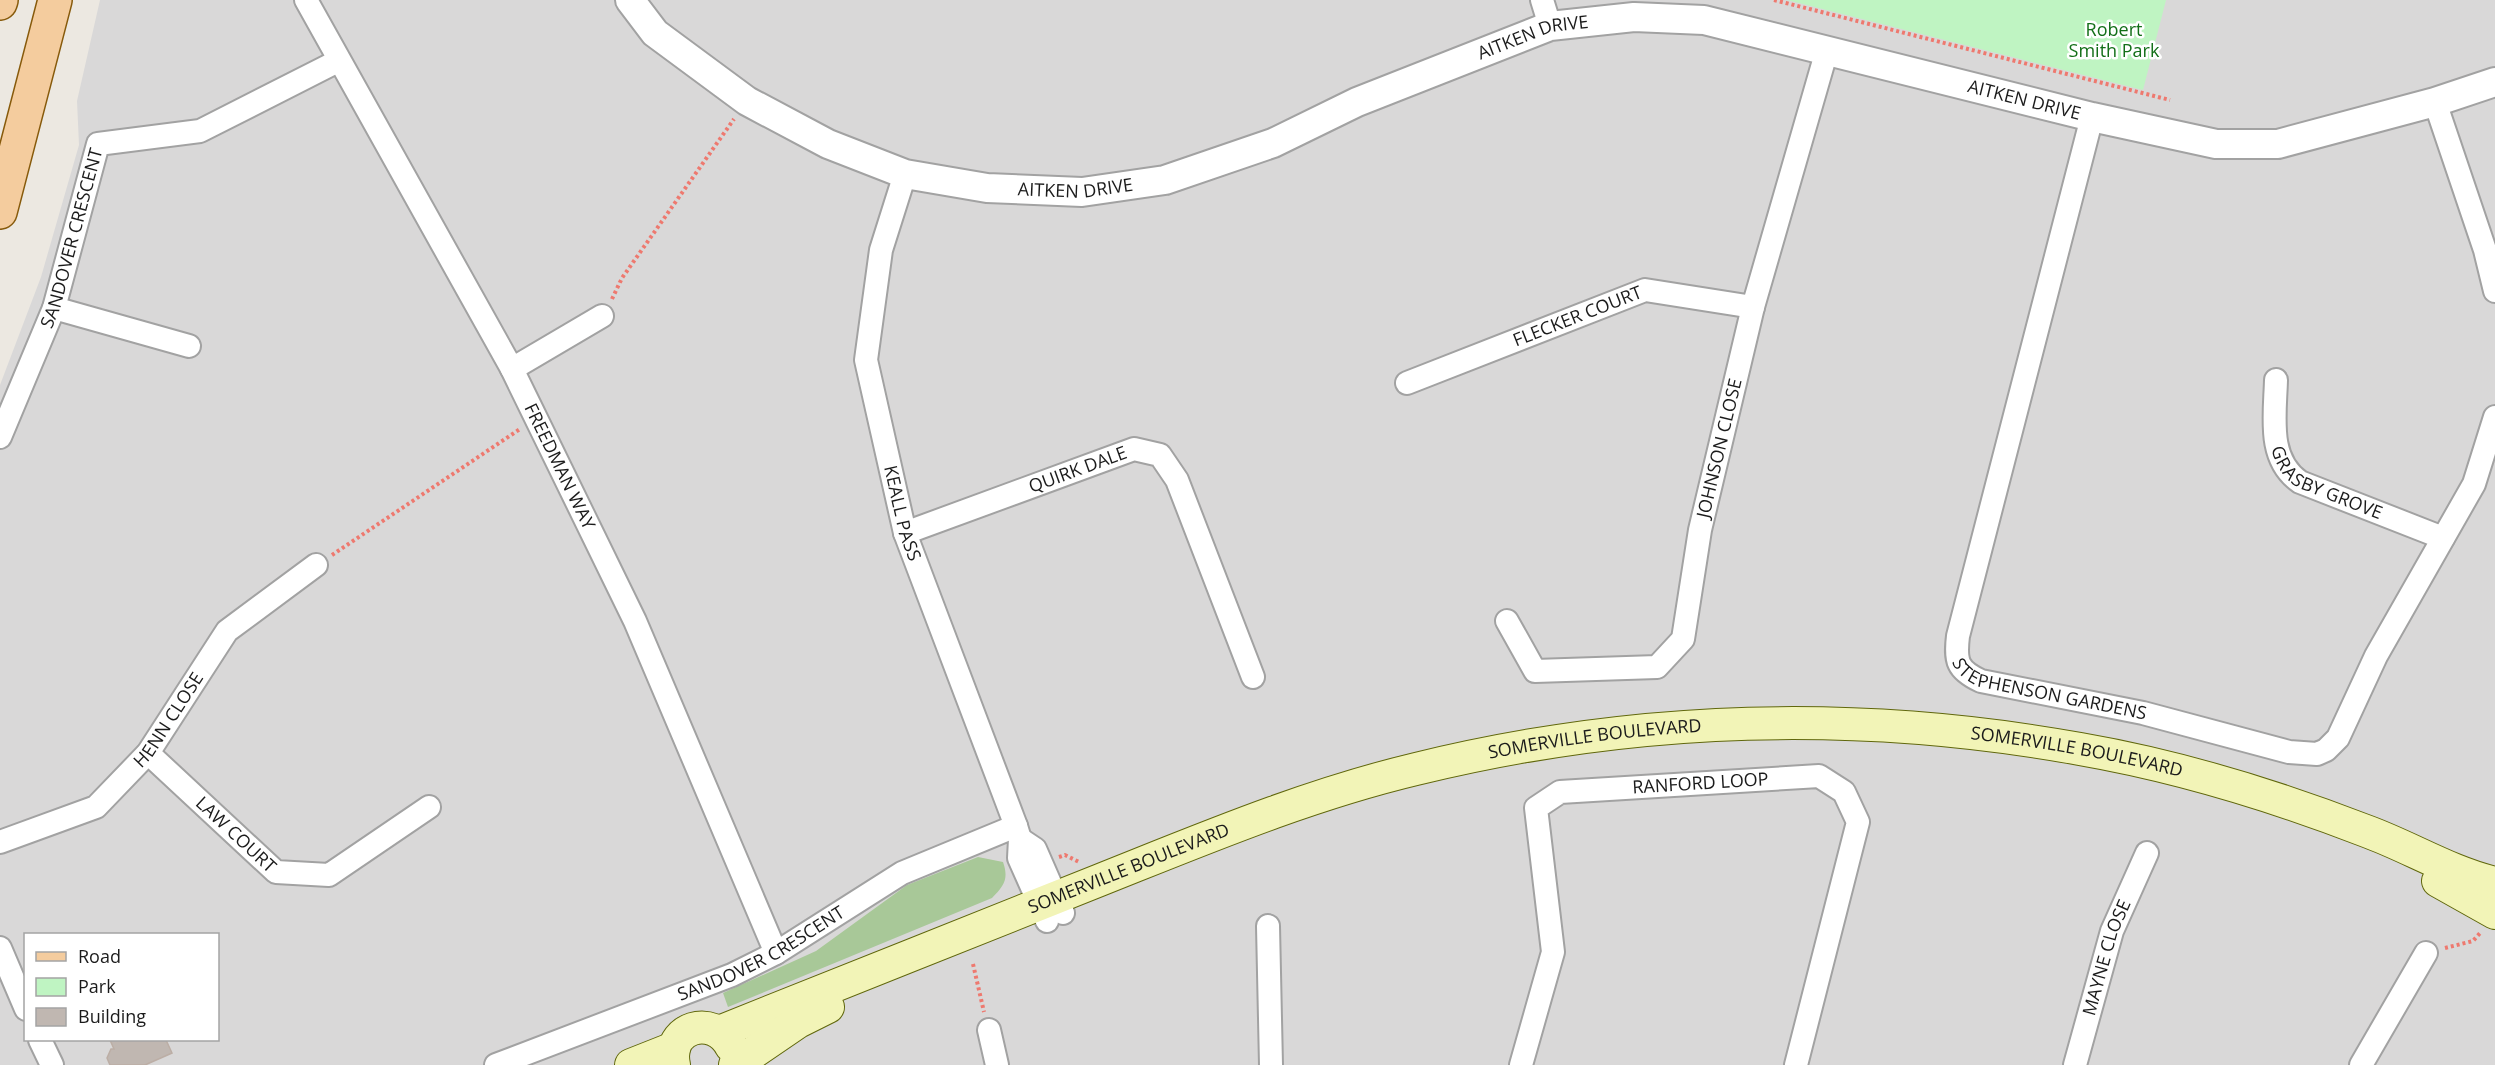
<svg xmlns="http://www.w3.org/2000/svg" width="2495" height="1065" font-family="'Open Sans',sans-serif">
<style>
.residential{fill:#d9d8d8;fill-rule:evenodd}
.forest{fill:#a8c898}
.park{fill:#bff4c2}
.building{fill:#c0b7b1;stroke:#bcaea5;stroke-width:1.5}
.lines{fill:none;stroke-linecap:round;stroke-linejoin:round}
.minor-casing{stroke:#a2a2a2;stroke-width:26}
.tertiary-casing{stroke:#a2a2a2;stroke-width:32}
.secondary-casing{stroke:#60670c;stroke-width:34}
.primary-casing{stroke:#875a0b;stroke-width:36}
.path{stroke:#ee796f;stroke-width:4;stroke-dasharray:3 3;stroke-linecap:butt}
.minor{stroke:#fff;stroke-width:22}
.tertiary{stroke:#fff;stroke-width:28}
.secondary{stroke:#f2f4b7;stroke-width:32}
.primary{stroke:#f4cc9e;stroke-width:33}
.labels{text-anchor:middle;stroke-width:5;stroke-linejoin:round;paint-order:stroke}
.park-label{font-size:18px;fill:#136f18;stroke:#fff}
.street-label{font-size:18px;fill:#1b1b1b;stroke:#fff}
</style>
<rect width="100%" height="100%" fill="#ece8e1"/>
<path class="residential" d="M100,0h2395v1065h-2495v-680l41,-108 38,-132 -2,-44zM26,934h192v106h-192z"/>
<path class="forest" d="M978,857l25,5c6,17 1,24 -11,36l-264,109 -5,-14 93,-42 91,-66z"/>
<path class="park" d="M1787,0h379l-23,90z"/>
<path class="building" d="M110,1040h56l6,13 -27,12h-35l-3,-7 4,-9h3z"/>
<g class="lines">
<defs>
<g id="minor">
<path id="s1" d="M306,0l206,369 123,252 141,332"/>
<path d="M1542,0l8,26"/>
<path d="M2435,102l50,148 10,41"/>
<path id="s2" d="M2092,117l-134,519c-3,25 -1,34 23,45l162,32 146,39 28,2 9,-4 12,-12 38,-82 98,-172 21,-67"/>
<path id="s3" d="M905,174l-24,76 -15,110 39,173 111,293 4,13 -1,19 28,63"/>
<path d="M54,308l135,38"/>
<path d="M512,369l90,-53"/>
<path id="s4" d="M2276,380c-1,36 -9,79 24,102l143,56"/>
<path id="s5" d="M1407,383l238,-93 108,17"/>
<path id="s6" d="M0,437l54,-129 44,-164 102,-13 138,-70"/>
<path id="s7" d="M905,533l229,-84 26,6 17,25 76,197"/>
<path id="s8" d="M1507,621l28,50 122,-4 26,-28 17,-109 53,-223 74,-257"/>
<path id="s9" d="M148,753l128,119 53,3 100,-68"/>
<path d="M1020,839l15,10 28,64"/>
<path id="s10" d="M0,842l96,-35 52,-54 79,-122 89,-66"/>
<path d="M1268,926l3,139"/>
<path d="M0,948l26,61"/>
<path d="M989,1030l8,35"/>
<path d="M40,1040l12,25"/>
<path id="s11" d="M496,1065l236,-90 44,-22 126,-80 114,-47"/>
<path id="s12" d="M1521,1065l32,-113 -17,-144 24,-16 259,-16 25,16 14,30 -62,243"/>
<path id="s13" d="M2075,1065l37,-134 35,-78"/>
<path d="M2361,1065l65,-112"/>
</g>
<g id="tertiary">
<path id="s14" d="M630,0l25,33 92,68 81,43 77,30 82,14 95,4 83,-12 108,-37 84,-41 193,-76 84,-9 70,3 388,97 124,27h62l157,-42 60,-20"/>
</g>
<g id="secondary">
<path d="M2438,881l57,32"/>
<path id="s15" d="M719,1032c127,-50 254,-102 381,-152 103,-41 207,-85 316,-111 220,-54 441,-60 664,-20 98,17 193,46 286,82 44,16 83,41 129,52"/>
<path d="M631,1065l43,-17"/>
<path d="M674,1065c-8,-38 39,-52 57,-19"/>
<path d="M735,1065l63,-43 30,-15"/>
</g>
<g id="primary">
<path d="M0,3l1,-3"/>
<path d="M0,212l55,-212"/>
</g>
</defs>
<use href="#minor" class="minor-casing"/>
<use href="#tertiary" class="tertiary-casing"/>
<use href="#secondary" class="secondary-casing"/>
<use href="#primary" class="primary-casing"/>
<g class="path">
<path d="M1774,0l396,100"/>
<path d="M612,299l10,-21 112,-159"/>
<path d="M332,555l188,-126"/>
<path d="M1059,857l6,-2 14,7"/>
<path d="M2445,948l28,-7 8,-9"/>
<path d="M973,964l11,48"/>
</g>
<use href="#minor" class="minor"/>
<use href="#tertiary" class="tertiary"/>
<use href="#secondary" class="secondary"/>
<use href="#primary" class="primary"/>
</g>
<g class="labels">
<g class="park-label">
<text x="2114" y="36">Robert<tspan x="2114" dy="21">Smith Park</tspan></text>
</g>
<g class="street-label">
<text dy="6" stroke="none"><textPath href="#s14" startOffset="988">AITKEN DRIVE</textPath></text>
<text dy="6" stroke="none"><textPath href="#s14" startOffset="1492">AITKEN DRIVE</textPath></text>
<text dy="6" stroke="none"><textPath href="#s14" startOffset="502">AITKEN DRIVE</textPath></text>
<text dy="6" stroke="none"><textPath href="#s6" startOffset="212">SANDOVER CRESCENT</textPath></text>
<text dy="6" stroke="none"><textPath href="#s5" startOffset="183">FLECKER COURT</textPath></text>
<text dy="6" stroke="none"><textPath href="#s8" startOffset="412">JOHNSON CLOSE</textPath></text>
<text dy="6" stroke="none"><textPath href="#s1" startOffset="531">FREEDMAN WAY</textPath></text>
<text dy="6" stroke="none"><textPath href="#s7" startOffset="184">QUIRK DALE</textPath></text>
<text dy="6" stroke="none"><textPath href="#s4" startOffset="132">GRASBY GROVE</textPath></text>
<text dy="6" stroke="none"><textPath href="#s3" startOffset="348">KEALL PASS</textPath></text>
<text dy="6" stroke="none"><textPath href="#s2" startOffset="660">STEPHENSON GARDENS</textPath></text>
<text dy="6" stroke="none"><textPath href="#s10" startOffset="216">HENN CLOSE</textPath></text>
<text dy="6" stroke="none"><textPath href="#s15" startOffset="927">SOMERVILLE BOULEVARD</textPath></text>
<text dy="6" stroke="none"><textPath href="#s15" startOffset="1412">SOMERVILLE BOULEVARD</textPath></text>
<text dy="6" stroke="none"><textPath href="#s12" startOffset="432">RANFORD LOOP</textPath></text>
<text dy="6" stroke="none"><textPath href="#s9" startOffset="120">LAW COURT</textPath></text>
<text dy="6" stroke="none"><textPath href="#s15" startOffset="441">SOMERVILLE BOULEVARD</textPath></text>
<text dy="6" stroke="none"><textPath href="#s11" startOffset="288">SANDOVER CRESCENT</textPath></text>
<text dy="6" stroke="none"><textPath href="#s13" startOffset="112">MAYNE CLOSE</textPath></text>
</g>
</g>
<rect x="24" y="933" width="195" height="108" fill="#ffffff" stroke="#a4a4a4" stroke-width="1.5"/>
<rect x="36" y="952" width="30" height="9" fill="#f4cc9e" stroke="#a4a4a4" stroke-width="1.5"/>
<text x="78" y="963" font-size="18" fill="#1b1b1b">Road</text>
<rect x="36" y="978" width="30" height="18" fill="#bff4c2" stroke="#a4a4a4" stroke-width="1.5"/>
<text x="78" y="993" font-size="18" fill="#1b1b1b">Park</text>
<rect x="36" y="1008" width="30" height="18" fill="#c0b7b1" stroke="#a4a4a4" stroke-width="1.5"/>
<text x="78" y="1023" font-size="18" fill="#1b1b1b">Building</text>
</svg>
